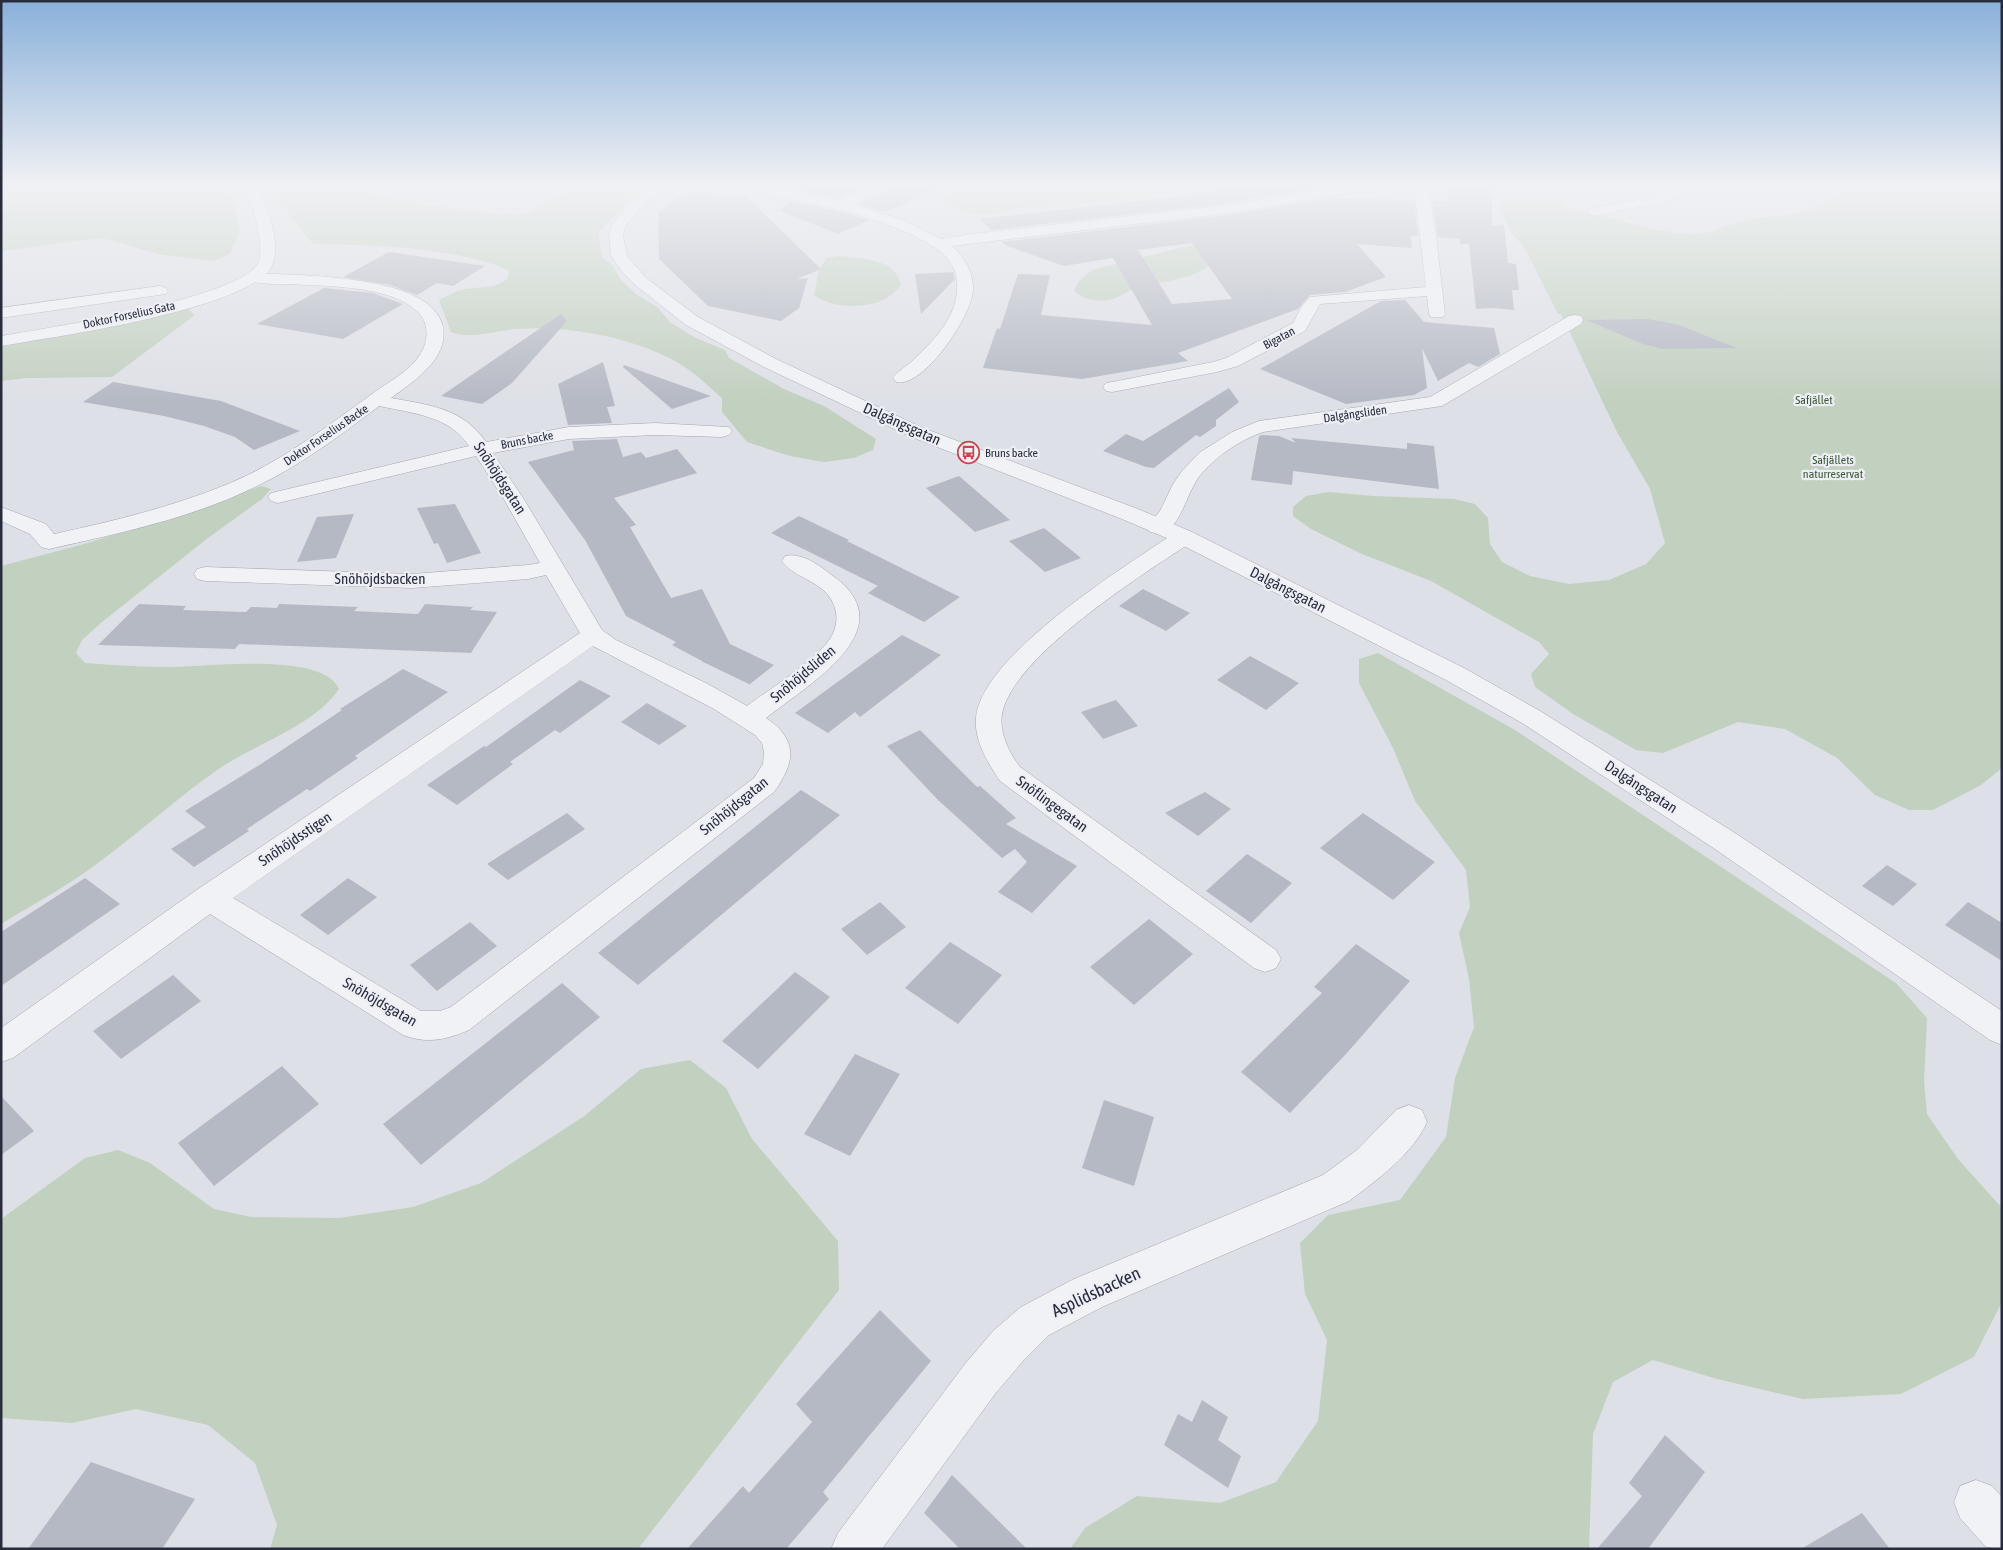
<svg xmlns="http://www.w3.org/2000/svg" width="2003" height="1550" font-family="'Asap Condensed',sans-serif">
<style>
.green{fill:#c2d0bf}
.building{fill:#b5b9c3;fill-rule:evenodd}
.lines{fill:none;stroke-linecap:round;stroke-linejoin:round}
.minor-casing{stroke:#a4a7b1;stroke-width:1}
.tertiary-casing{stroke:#a4a7b1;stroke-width:1}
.minor{fill:#f0f2f5;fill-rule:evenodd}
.tertiary{fill:#f0f2f5;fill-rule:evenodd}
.labels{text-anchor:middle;stroke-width:4.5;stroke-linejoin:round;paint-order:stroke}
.far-street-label{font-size:12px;fill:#282d3d;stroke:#edeff5}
.far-park-label{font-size:12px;fill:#395836;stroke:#edeff5}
.far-poi-label{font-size:12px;fill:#282d3d;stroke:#edeff5;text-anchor:start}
.street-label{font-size:15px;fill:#282d3d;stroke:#edeff5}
.near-street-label{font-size:18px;fill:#282d3d;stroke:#edeff5}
</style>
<rect width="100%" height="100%" fill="#dee0e7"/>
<g class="green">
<path d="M1,186h221l6,3 6,14 6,27 -10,24 -16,7 -52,-6 -60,-17 -101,13z"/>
<path d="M267,186h96l15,8 32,9 88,11h29l47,-28h58c1,19 -23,33 -34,48l4,23 10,8 9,15 16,15 20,12 14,16 25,15 29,12 4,8 55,31 40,17 52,33 -3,11 -19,8 -30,4 -34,-6 -43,-14 -25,-30v-14c-10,-8 -19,-18 -29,-25 -42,-33 -122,-48 -175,-44 -22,1 -46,11 -67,3l-12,-32c7,-3 15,-8 22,-10 13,-4 48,1 48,-19 -15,-8 -31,-11 -47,-15 -50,-10 -99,-11 -149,-12z"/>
<path d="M969,186h231l-83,14 -93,8 -34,6 -19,-1 -27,-9v-7l18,-10z"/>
<path d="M2002,186v582l-21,17 -48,25h-24l-34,-15 -38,-37 -52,-29 -47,-7 -75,31 -27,-3 -63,-36 -38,-27 -4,-13 18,-20 -10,-12 -108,-61 -69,-27 -51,-25 -18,-13v-9l13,-11 23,-4 44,4 81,3 21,5 13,14 2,26 12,18 28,14 39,8 40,-4 37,-16 19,-21 -15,-54 -33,-57 -56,-118h-3l-34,-67c-12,-12 -22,-27 -26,-44l3,-1 -1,-3 62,4 2,4c42,7 81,24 123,27 25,2 33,-8 55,-13 15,-4 30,-4 45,-6 16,-2 32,-10 47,-15l2,-4 12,-9z"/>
<path d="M1188,246h11l13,15c-12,20 -54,19 -75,27 -8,2 -20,11 -28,12 -13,2 -26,-1 -35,-9l4,-9 14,-12z"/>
<path d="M839,256c23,3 57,2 62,29 -5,6 -10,11 -18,15 -19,9 -53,8 -69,-5l4,-21 8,-16z"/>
<path d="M185,307l10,8 -83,62 -85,1 -26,3v-36z"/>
<path d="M262,486l9,3 -9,10 -54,39 -106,84 -20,18 -6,13 9,10c28,2 56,4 84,4 35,0 155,-16 170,22 -24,36 -83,55 -119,79 -42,29 -81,65 -122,95 -31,23 -64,41 -97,61v-358l87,-23z"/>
<path d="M1378,653l137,77 381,253 31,35 -3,63 3,33 31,45 44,49v94l-28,55 -73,37 -98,5 -86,-20 -64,-19 -40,22 -20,52 -4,115h-519l15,-21 52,-32 83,7 56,-21 42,-61 9,-81 -22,-46 -5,-51 28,-28 72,-15 46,-63 9,-59 19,-51 -5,-48 -10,-46 11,-26 -4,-37 -51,-69 -22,-53 -34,-65v-24z"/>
<path d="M690,1060l36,28 26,51 86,102 1,49 -201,259h-368l7,-24 -22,-62 -47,-38 -72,-16 -64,14 -71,-5v-199l84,-61 33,-8 32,13 64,46 37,8 88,1 74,-11 68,-24 102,-66 58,-48z"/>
</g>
<g class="building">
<path d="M808,186h59l-29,12 -37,-7z"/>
<path d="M893,186h50l-58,26 -27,-8 32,-13z"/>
<path d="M1246,186h67l4,2 -89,15 -237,27 -11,-11 203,-23 -2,-1z"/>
<path d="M1445,186h47v40l12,-2 4,39 8,1 3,26h-7l2,20 -21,-2 -17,1 -7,-65h-9l-1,-5 -21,-2 -6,-36h17z"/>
<path d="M693,192l54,5 74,72 -24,10 11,-1 -9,30 -18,13 -73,-15 -49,-47 -1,-46 27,-20z"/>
<path d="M1332,198l82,2 4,36h-7l1,12 -55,-4 29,33 -41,15 -35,3 -12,14 -120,44 10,8 -106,18 -99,-11 14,-40 3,1 18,-55 32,1 -9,40 111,10 -39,-67 -49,8 -57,-20 -5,-4 226,-27zM1192,243l40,56 -60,5 -34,-54z"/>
<path d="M790,201l39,8 40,11 -31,14 -58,-23z"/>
<path d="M389,252l96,14 -32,20 -16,-3 -20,12 -27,-10 -47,-8z"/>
<path d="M953,272l2,7 -34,35 -6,-40z"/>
<path d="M324,288l49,5 30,11 -60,35 -86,-15z"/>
<path d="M1405,300l19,22 70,6 6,26 -22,13 -9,-4 -31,18 -16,-33 5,40 -13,7 -68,9 -86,-35 121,-68z"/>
<path d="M561,314l6,7 -55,62 -30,21 -41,-8z"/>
<path d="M1648,319l28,5 61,24 -75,1 -19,-5 -57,-24z"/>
<path d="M603,362l12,44 -8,1 5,16 -44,2 -10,-41z"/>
<path d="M624,365l87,31 -39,13 -49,-42z"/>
<path d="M113,382l108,19 79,30 -46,19 -19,-13 -31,-11 -40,-10 -81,-14z"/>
<path d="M1229,388l10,14 -23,18v6l-16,11 -4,-2 -42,33 -8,-1 -43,-16 23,-17 17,7z"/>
<path d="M1262,435l17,1 17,7 -5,-5 116,11v-6l27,3 5,43 -146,-18 -1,14 -41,-5 8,-44z"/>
<path d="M617,439l6,18 18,-5 5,6 31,-9 20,24 -83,25 22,27 -6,2 41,71 31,-9 28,55 44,21 -24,19 1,1 -50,-24h1l-30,-16 4,-3 -50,-26 -41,-76 -57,-78 46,-12 -2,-9z"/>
<path d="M959,476l51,44 -35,12 -49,-44z"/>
<path d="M455,504l26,49 -34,10 -9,-20 -4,1 -17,-36z"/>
<path d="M354,514l-18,44 -39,4 20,-45z"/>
<path d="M799,516l50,24 -2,1 113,56 -36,25 -56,-29 10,-7 -107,-53z"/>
<path d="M1044,528l37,30 -36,14 -36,-31z"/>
<path d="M1143,589l47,24 -24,18 -47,-25z"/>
<path d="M139,604l47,2 -3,4 63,2 5,-5 26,1 2,-4 79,3 -4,4 64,3 7,-10 48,3 -3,3 27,2 -26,41 -232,-9 -4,5 -137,-4z"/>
<path d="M902,635l39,20 -81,62 -5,-5 -27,21 -33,-20z"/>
<path d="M1250,656l49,27 -33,27 -49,-30z"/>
<path d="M403,669l45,23 -93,64 3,2 -48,33 -3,-2 -60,40 2,2 -55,36 -23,-18 35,-22 -21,-16 76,-47 81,-54 -2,-1z"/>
<path d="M580,680l31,16 -51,37 -5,-3 -45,32 3,2 -56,41 -30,-20 57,-39 2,1z"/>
<path d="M1116,700l22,26 -35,13 -22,-27z"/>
<path d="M647,703l40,23 -28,19 -38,-23z"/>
<path d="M920,730l57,57 3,-1 36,32 -10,6 71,42 -45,47 -34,-21 29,-30 -12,-13 -13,9 -64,-58 -51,-54z"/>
<path d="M801,790l39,25 -202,170 -40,-32z"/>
<path d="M1205,792l26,17 -33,27 -33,-23z"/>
<path d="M567,813l18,16 -77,51 -21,-16z"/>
<path d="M1363,813l72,49 -42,38 -73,-52z"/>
<path d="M1247,854l45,29 -41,40 -45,-32z"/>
<path d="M1887,865l30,19 -24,22 -31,-20z"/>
<path d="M85,878l35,26 -119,82v-54z"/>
<path d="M348,878l29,19 -49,38 -28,-20z"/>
<path d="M880,902l26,25 -39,28 -26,-26z"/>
<path d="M1968,902l34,21v38l-57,-36z"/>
<path d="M1149,919l44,35 -59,51 -44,-38z"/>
<path d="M470,922l27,24 -60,45 -27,-26z"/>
<path d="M950,942l52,33 -44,49 -53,-36z"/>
<path d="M1356,944l54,37 -64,73 -56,59 -49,-41 81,-79 -8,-6z"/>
<path d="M795,972l35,25 -72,72 -36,-28z"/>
<path d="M173,975l28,26 -80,58 -28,-28z"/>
<path d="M562,983l38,34 -179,148 -38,-41z"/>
<path d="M855,1054l45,20 -50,82 -46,-22z"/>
<path d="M282,1066l37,38 -105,82 -36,-43z"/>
<path d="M1,1096l33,35 -33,24z"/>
<path d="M1104,1100l50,17 -20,69 -52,-18z"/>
<path d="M880,1310l51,51 -108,131 6,7 -43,50h-99l56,-63 6,7 63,-71 -16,-18z"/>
<path d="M1202,1400l26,17 -10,23 23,16 -13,32 -64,-43 14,-31 14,8z"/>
<path d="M1665,1435l40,37 -57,77h-51l45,-53 -13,-13z"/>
<path d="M91,1462l104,37 -33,50h-134z"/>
<path d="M952,1475l75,74h-67l-36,-36z"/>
<path d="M1862,1513l28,36h-89z"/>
</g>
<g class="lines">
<defs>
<g id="minor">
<path d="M733,186h28l77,14 34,-14h19l-2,3 -36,15 52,17 36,18 31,-5 256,-29 115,-19h32l-7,4 -140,23 -276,33c12,11 22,27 21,44 -1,26 -50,99 -77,92l-3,-4c4,-6 11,-10 17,-15 17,-16 37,-35 44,-57 5,-16 5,-34 -6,-47 -8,-10 -21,-16 -32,-22 -55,-28 -116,-35 -176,-47z"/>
<path d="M1414,186h14l8,50 9,78 -2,3h-12l-2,-3 -2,-18 -107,8 -15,27 -67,35 -21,6 -105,20 -6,-1 -3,-4 3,-4 6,-1 101,-20 13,-4 67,-35 9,-17 8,-9 116,-10z"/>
<path d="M1679,186h20l-2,3 -39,14 -64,13 -7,-4 2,-3 61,-12z"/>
<path d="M254,273c44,3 178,0 189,54 6,32 -30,55 -52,71 38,7 72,10 95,44l83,-15 86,-4 74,4 3,4 -3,4 -7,2 -67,-2 -86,4 -76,14 32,48 77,129 14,10 90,43 41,23c22,-17 79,-51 87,-75 5,-13 2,-26 -6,-36 -12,-15 -36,-19 -46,-34l3,-5c17,-4 35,10 48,20 74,53 -27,110 -67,142 33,22 29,45 8,74l-305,238c-23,10 -42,14 -66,5l-193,-121 -197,144 -12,4v-34l197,-139 382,-256 -34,-58 -18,4 -116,9 -207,-7 -8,-2 -3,-5 3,-5 8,-2 207,7 116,-9 12,-2 -35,-62 -29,-45 -198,47 -7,-2 -3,-4 3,-4 198,-47c-19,-30 -57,-33 -90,-40 -38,29 -77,58 -120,79 -66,33 -139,48 -210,64l-8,-2 -11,-13 -29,-13v-14l45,17 8,10c60,-13 118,-27 174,-50 53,-22 98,-57 144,-90 16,-12 39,-23 49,-41 8,-13 8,-31 -4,-42 -28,-26 -94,-25 -131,-27 -12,0 -25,0 -38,-3l-2,-3 2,-3zM593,646l121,63 41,26 7,8 2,9 -1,12 -9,14 -303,229 -11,4h-19l-188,-113z"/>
<path d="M160,286l6,2 2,3 -2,3 -165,24v-10z"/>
<path d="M1575,315l6,1 2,4 -2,4 -139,82 -179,26c-23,8 -45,23 -61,41 -14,15 -19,49 -37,59 -5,2 -10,1 -15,0l-3,-5 13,-16 13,-27 9,-13 17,-18 33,-21 27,-11 171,-24 139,-81z"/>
<path d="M1184,530l8,2 3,5 -3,5c-48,31 -180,115 -190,172 -3,19 7,38 18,53l256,183 5,9 -5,9 -11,4 -11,-4 -254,-187c-12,-18 -26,-40 -24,-63 5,-63 150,-152 200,-186z"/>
<path d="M1409,1105l13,5 5,12c-14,32 -50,58 -78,79l-247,106 -53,28 -26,26 -28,33 -113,155h-51l7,-16 127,-169 28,-33 28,-24 53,-28 249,-104 34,-25 39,-40z"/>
<path d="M1976,1480l16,6 10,11v52l-16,-2 -26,-29 -6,-16 6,-16z"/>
</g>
<g id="tertiary">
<path d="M240,186h15c13,16 30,68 13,86 -39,40 -208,64 -267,74v-10c47,-8 231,-36 256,-71 9,-12 -2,-54 -8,-67 -2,-4 -6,-8 -9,-12z"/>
<path d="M650,186h15l-27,24 -12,15 -3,10 4,21 19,22 52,39 78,42 147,69 215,81 54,23 272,136 76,43 195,122 267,178v34l-12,-5 -275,-191 -193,-126 -76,-43 -270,-138 -54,-23 -213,-83 -145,-69 -78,-42 -52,-41 -13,-14 -10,-14 -2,-21 3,-10 16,-21z"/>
</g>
</defs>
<use href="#minor" class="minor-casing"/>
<use href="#tertiary" class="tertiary-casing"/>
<use href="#minor" class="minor"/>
<use href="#tertiary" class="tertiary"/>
</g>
<linearGradient id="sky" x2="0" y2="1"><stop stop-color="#89b0da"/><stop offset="0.46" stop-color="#f0f1f4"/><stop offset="1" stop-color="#f0f1f4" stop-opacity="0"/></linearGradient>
<rect width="2003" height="403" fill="url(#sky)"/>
<defs>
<symbol id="bus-ring" viewBox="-11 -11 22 22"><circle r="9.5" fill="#edeff5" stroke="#c7474d" stroke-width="1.5"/><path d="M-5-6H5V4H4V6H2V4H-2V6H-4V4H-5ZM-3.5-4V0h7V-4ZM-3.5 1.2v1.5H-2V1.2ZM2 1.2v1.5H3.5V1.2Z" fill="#c7474d"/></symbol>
</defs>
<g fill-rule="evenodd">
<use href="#bus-ring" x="956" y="440" width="25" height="25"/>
</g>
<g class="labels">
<g class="far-street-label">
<text transform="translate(129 315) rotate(-12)" y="4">Doktor Forselius Gata</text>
<text transform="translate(1279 338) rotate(-28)" y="4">Bigatan</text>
<text transform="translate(1355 414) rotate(-8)" y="4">Dalgångsliden</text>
<text transform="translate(326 435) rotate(-34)" y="4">Doktor Forselius Backe</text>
<text transform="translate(527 440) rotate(-11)" y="4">Bruns backe</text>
</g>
<g class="far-park-label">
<text x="1814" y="404">Safjället</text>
<text x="1833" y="464">Safjällets<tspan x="1833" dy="14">naturreservat</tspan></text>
</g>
<g class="far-poi-label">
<text x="985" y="457">Bruns backe</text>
</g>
<g class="street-label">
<text transform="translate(902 424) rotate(24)" y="5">Dalgångsgatan</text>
<text transform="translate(500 478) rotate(57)" y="5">Snöhöjdsgatan</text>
<text x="380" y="584">Snöhöjdsbacken</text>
<text transform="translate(1288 590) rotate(27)" y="5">Dalgångsgatan</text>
<text transform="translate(803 674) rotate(-40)" y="5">Snöhöjdsliden</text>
<text transform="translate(1641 787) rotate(33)" y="5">Dalgångsgatan</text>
<text transform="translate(1052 804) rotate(36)" y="5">Snöflingegatan</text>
<text transform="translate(734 806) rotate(-39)" y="5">Snöhöjdsgatan</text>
<text transform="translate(295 839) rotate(-34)" y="5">Snöhöjdsstigen</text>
<text transform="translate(380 1002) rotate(30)" y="5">Snöhöjdsgatan</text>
</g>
<g class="near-street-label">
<text transform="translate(1096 1292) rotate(-25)" y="6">Asplidsbacken</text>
</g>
</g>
<rect width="2003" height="1550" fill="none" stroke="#282d3d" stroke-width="5"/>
</svg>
